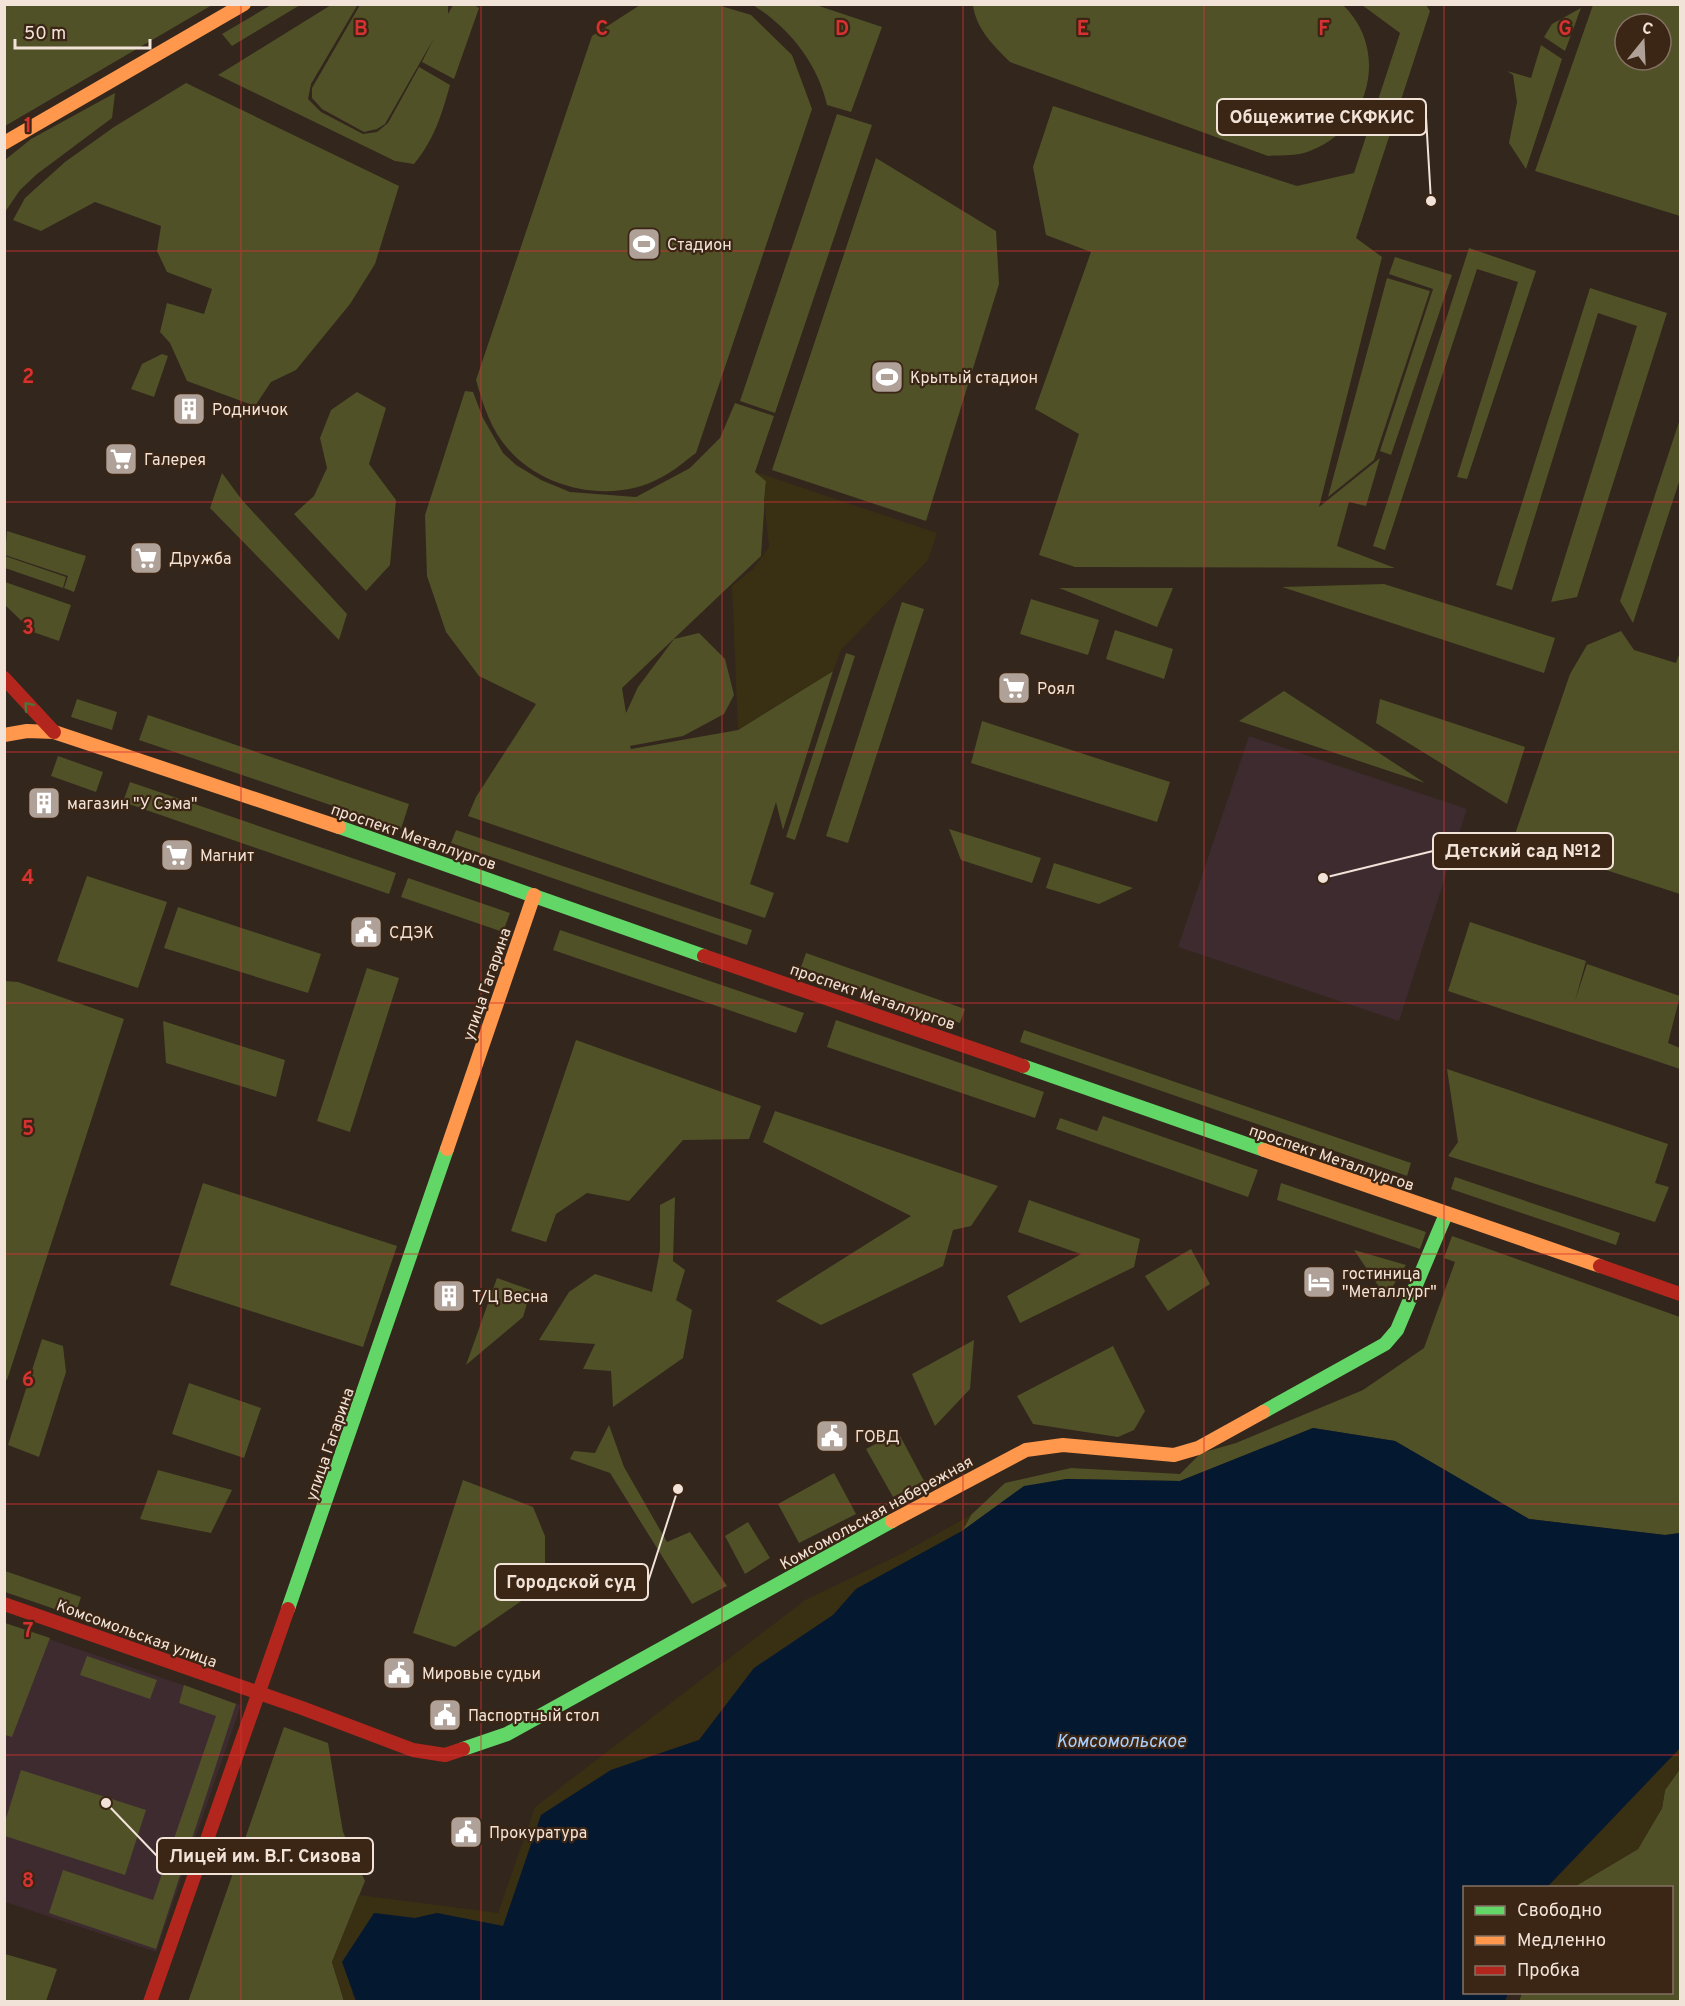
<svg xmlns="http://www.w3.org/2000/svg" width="1685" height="2006" font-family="Overpass,sans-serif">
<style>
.education{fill:#3d2b30}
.green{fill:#505127;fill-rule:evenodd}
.sand{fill:#393013}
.water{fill:#041830}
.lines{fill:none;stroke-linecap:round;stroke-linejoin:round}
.fast{stroke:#63d668;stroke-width:14}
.slow{stroke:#ff974d;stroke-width:14}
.jam{stroke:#b3261e;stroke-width:14}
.oneway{stroke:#4d753a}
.grid{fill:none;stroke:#d73131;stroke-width:1.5;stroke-opacity:0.55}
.labels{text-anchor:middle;stroke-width:4.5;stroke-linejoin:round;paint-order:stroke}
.poi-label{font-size:16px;fill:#f2e3d9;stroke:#3b2514;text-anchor:start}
.street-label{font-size:16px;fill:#f2e3d9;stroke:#3b2514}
.water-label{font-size:18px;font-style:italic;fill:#a7cfff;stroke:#3b2514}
.grid-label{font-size:20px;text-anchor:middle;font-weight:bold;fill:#d73131;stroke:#3b2514;stroke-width:4.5;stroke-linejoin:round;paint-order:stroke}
.leader{fill:none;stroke:#f2e3d9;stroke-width:2}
.callout-dot{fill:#f2e3d9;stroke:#3b2514;stroke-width:2}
.callout{fill:#3b2514;stroke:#f2e3d9;stroke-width:2}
.callout-label{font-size:18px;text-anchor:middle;font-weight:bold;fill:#f2e3d9}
</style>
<rect width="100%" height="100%" fill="#32261d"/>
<g class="education">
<path d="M1249,736l218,73 -68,212 -221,-74z"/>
<path d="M5,1624l236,81 -85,247 -151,-50z"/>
</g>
<g class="green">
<path d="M5,4h207v1l-207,121z"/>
<path d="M358,4l-47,80 -3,15 13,13 42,22 14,-2 11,-9 31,-56 31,18c-8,29 -16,55 -36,79l-19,-3 -177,-86 113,-70z"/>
<path d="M271,5h29l-68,41 -10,-12z"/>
<path d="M360,5h88v9l5,-9h21l5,3 -25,71 -32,-17 12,-24 -49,86 -8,5 -13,3 -42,-23 -10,-11v-10z"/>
<path d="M640,5h78l33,10 41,40 20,54 -116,344c-11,8 -22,18 -34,24 -47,27 -117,14 -153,-27 -18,-20 -26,-45 -33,-70l116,-344z"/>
<path d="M753,5h63l66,22 -31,85 -24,-7c-10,-43 -38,-77 -74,-100z"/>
<path d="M973,5h370c47,45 27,123 -33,146 -12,5 -29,4 -42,5l-258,-94c-16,-16 -34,-33 -37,-57z"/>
<path d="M1362,5h64l4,6 -74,227 26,19 -63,250 61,-49 -14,48 -17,-4 -12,44 58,22 -320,-1 -36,-12 40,-121 -44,-25 56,-157 -45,-17 -13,-68 20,-61 244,80 57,-13 46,-140z"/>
<path d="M1593,5h87v211l-145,-45zM1625,24h36v36h-36z"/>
<path d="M1581,8l-16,43 -21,-14 8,-13z"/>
<path d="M1541,45l21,14 -36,110 -17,-26 8,-41 -4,-27 -6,-4 24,7z"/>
<path d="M186,83l213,103 -24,78 -25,40 -54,66 -25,12 -16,24 -68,-25 -17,-38 -10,-11 7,-29 37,11 8,-25 -45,-17 -10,-21 4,-25 -66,-24 -54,29 -28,-11 12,-22 40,-36 49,-35z"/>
<path d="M115,93l-3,25 -75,56 -17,16 -15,22v-52l26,-21z"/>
<path d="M837,114l35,11 -97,288 -35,-12z"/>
<path d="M876,158l120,73 3,53 -73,237 -154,-51z"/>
<path d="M1469,248l67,23 -69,208 -10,-2 61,-195 -41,-13 -92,281 -12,-4z"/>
<path d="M1395,257l57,18 -61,180 -11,-4 53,-162 -44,-15z"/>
<path d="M1387,278l43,13 -56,169 -46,37z"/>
<path d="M1590,288l77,25 -90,284 -26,5 86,-276 -39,-13 -86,277 -16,-5z"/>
<path d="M162,354l6,2 -14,41 -23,-8 11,-25z"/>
<path d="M465,391l8,1 10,26 20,35 13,12 25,15 29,12 66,5 54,-29 30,-30 15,-35 39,13 -19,56 11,9 -5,75 -139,132 4,25 12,-26 36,-48 25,-6 26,26 9,36 -10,19 -41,22 -53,10 1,3 107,-19 95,-59 -50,159 -7,-28 -26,82 24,9 -9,25 -297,-102 8,-19 60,-93 -57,-28 -33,-44 -19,-56 -2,-61z"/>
<path d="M357,392l29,16 -17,56 27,36 -6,65 -24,26 -72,-77 20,-18 13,-28 -7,-30 11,-28z"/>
<path d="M1680,419v60l-47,144 -13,-22z"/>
<path d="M222,473l20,27 105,114 -8,26 -129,-132z"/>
<path d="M7,531l79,25 -12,36 -10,-4 4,-12 -63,-21z"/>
<path d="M5,556l61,21 -3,11 -58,-20z"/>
<path d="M5,582l66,23 -12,36 -26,-9 -28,-27z"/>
<path d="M1384,584l171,54 -11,35 -262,-86z"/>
<path d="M1059,588h114l-16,39z"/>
<path d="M1031,599l68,21 -11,35 -68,-21z"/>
<path d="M902,602l22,7 -76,234 -22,-7z"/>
<path d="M1115,630l58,19 -9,30 -58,-20z"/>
<path d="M1621,631l13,19 42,13 4,-11v242l-167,-54 57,-166 17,-29z"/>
<path d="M846,653l9,3 -60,184 -9,-3z"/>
<path d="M1284,691l141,92 -186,-62z"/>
<path d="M77,699l40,13 -5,18 -41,-13z"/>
<path d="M1380,699l145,48 -18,57 -131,-81z"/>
<path d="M148,715l261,89 -8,25 -262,-89z"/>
<path d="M982,721l188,61 -13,40 -186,-59z"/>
<path d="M58,756l45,16 -7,20 -45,-16z"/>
<path d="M130,782l266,91 -7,21 -266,-92z"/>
<path d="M949,829l92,29 -9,25 -71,-23z"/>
<path d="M456,830l296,100 -5,15 -296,-102z"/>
<path d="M1054,863l79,25 -34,16 -53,-16z"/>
<path d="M87,876l80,26 -29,86 -81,-27z"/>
<path d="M408,878l102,35 -7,19 -102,-35z"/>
<path d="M178,907l143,47 -13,39 -144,-45z"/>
<path d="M1470,922l116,39 -11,40 12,-37 93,32 -12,47 12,5v21l-232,-78z"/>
<path d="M560,930l244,83 -8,20 -243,-83z"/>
<path d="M806,953l159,56 -5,14 -159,-56z"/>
<path d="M367,968l32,10 -49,154 -33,-11z"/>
<path d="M5,981l13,1 106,37 -117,361 -3,-1z"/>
<path d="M836,1020l208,72 -9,26 -208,-71z"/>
<path d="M163,1021l122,39 -9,37 -110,-34z"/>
<path d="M1024,1030l387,133 -4,13 -387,-134z"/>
<path d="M576,1040l185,66 -12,33 -66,1 -54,61 -42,-8 -31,21 -10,28 -35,-11z"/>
<path d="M1447,1069l221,75 -13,39 14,4 -14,35 -207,-66 10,-14z"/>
<path d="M775,1111l223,75 -27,40 -18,4 -10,36 -122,59 -45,-24 135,-85 -148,-74z"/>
<path d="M1103,1116l155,54 -10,27 -192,-68 4,-11 37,13z"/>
<path d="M1455,1177l165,56 -4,12 -165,-56z"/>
<path d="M203,1183l194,63 -34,101 -193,-62z"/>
<path d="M1281,1183l145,49 -6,17 -143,-49z"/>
<path d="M675,1197l-2,64 12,9 -9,30 16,10 -9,48 -70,49 -2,-36 -28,-2 12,-25 -56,-4 30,-48 26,-18 57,18 8,-42v-45z"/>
<path d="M1029,1200l111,39 -6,28 -114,56 -13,-27 74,-42 -63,-22z"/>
<path d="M1452,1236l228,81v216l-15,2 -136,-16 -134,-78 -82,-13 -133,53 -114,-2 -79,34 -25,18 9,-16 34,-32 66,-15 109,6 21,-21 35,-10 127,-53 61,-42 31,-86 -11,-4z"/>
<path d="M1191,1249l19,35 -42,27 -23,-35z"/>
<path d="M1354,1250l52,15 -20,32z"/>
<path d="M497,1278l34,12 -8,27 -57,48z"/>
<path d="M42,1339l21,7 3,26 -27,85 -31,-12z"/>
<path d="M974,1340l-4,49 -35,37 -23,-52z"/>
<path d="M1113,1346l32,65 -11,19 -16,7 -85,-13 -16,-28z"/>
<path d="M189,1383l72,25 -17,50 -72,-24z"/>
<path d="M609,1425l15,42 43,75 23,-10 37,54 -35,18 -82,-131 -40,-14 4,-8 21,2z"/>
<path d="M898,1432l26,49 -31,16 -27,-48z"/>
<path d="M158,1470l74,20 -21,43 -71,-14z"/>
<path d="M834,1473l22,41 -57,29 -21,-39z"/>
<path d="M463,1480l70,27 12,29v27l-8,27 -82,57 -42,-14z"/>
<path d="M748,1522l22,36 -25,16 -20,-38z"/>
<path d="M5,1571l76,26 -6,19 -70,-24z"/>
<path d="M5,1623l45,15 -38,99 -7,-2z"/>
<path d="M87,1656l70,24 -7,19 -70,-24z"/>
<path d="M184,1685l52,19 -80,245 -107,-36 14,-43 90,30 63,-184 -37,-13z"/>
<path d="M284,1727l44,16 15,89 22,49 -33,81 12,39 -156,1z"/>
<path d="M1680,1769v232l-161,1 3,-9 150,-1v-104l-98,-1 64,-38 24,-41 3,-18z"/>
<path d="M21,1770l125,40 -21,65 -120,-39v-14z"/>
<path d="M5,1954l52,15 -11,32h-41z"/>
</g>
<g class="sand">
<path d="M755,472l182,61 -9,27 -87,90 -8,21 -95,59 -6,-144 21,-17 16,-22 -5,-47 2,-19z"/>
<path d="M971,1515l-9,16 -106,58 -23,26 -79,53 -55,72 -88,30 -70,45 -37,111 -67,-13 -22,5 -41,-5 -22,81 4,7h-12l-12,-39 27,-67 139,18 37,-106 270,-207 96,-46z"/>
<path d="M1680,1748v21l-15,21 -3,18 -24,41 -64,38 -27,1z"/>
</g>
<path class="water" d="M1313,1428l82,13 134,78 136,16 15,-2v215l-133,139 -83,1v104l44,1 -3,8h-1149l-14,-39 32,-49 41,5 22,-5 66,13 38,-111 70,-45 88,-30 55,-72 79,-53 23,-26 106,-58 62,-45 42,-7 114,2z"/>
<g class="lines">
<g class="fast">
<path d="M339,827l365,129"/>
<path d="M1023,1066l241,84"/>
<path d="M1263,1412l122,-68 12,-14 49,-116"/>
<path d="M288,1609l159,-460"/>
<path d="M463,1749l44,-15 385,-213"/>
</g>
<g class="slow">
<path d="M4,143l240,-139"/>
<path d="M4,735l23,-4 27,1 285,95"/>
<path d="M447,1149l87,-254"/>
<path d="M1264,1150l336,116"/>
<path d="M892,1521l134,-71 37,-5 111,10 24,-7 65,-36"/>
</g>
<g class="jam">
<path d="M4,678l50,54"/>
<path d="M704,956l319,110"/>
<path d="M1600,1266l80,28"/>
<path d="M4,1604l298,104 111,42 32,5 18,-6"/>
<path d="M150,2002l138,-393"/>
</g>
</g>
<defs><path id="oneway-chevron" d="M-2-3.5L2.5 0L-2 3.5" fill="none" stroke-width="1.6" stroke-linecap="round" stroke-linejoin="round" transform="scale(1.5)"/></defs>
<use class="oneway" href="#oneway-chevron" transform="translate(28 706) rotate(-131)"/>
<path class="grid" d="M241,4v1998M481,4v1998M722,4v1998M963,4v1998M1204,4v1998M1444,4v1998M4,251h1676M4,502h1676M4,752h1676M4,1003h1676M4,1254h1676M4,1504h1676M4,1755h1676"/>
<defs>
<symbol id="stadium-square" viewBox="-11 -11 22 22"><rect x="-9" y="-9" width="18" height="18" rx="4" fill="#afa197" stroke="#3b2514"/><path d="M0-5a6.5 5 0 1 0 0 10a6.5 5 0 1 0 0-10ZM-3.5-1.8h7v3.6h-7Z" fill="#fff"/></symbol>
<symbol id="building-square" viewBox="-11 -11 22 22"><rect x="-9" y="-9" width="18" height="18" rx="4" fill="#afa197" stroke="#3b2514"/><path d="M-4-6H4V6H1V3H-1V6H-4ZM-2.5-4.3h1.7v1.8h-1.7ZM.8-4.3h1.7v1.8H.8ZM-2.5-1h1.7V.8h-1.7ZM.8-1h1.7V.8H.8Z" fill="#fff"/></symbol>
<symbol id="supermarket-square" viewBox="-11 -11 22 22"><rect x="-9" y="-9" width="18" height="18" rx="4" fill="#afa197" stroke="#3b2514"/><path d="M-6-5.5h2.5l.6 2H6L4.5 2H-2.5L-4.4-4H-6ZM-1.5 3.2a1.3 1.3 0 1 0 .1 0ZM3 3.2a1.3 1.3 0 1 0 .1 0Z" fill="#fff"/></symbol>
<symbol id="civic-square" viewBox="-11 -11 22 22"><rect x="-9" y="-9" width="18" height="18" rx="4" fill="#afa197" stroke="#3b2514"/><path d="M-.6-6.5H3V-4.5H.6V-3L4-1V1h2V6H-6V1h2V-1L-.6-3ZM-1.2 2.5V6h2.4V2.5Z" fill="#fff"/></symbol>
<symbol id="hotel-square" viewBox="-11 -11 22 22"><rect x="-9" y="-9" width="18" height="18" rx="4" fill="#afa197" stroke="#3b2514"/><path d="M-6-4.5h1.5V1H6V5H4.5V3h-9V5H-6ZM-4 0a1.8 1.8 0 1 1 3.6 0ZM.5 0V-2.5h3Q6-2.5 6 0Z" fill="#fff"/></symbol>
</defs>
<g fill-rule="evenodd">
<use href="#stadium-square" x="625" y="225" width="38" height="38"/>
<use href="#stadium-square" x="868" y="358" width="38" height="38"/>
<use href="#building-square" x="170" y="390" width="38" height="38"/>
<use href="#supermarket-square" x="102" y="440" width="38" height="38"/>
<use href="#supermarket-square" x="127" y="539" width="38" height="38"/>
<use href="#supermarket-square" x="995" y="669" width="38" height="38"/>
<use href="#building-square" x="25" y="784" width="38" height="38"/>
<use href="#supermarket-square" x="158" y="836" width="38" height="38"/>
<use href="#civic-square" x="347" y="913" width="38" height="38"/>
<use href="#hotel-square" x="1300" y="1263" width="38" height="38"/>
<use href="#building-square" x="430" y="1277" width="38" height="38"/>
<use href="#civic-square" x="813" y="1417" width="38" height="38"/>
<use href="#civic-square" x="380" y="1654" width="38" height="38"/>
<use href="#civic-square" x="426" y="1696" width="38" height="38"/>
<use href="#civic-square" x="447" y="1813" width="38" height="38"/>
</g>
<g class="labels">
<g class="poi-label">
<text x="667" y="250">Стадион</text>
<text x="910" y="383">Крытый стадион</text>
<text x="212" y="415">Родничок</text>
<text x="144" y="465">Галерея</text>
<text x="169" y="564">Дружба</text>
<text x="1037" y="694">Роял</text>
<text x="67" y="809">магазин "У Сэма"</text>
<text x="200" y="861">Магнит</text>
<text x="389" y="938">СДЭК</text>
<text x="1342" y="1279">гостиница<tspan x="1342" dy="18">"Металлург"</tspan></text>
<text x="472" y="1302">Т/Ц Весна</text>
<text x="855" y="1442">ГОВД</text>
<text x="422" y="1679">Мировые судьи</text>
<text x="468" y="1721">Паспортный стол</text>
<text x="489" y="1838">Прокуратура</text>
</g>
<g class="street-label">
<text transform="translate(414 836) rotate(19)" y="6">проспект Металлургов</text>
<text transform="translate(486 984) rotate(-71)" y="6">улица Гагарина</text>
<text transform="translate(873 996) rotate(19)" y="6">проспект Металлургов</text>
<text transform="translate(1332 1157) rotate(19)" y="6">проспект Металлургов</text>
<text transform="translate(329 1444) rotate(-71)" y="6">улица Гагарина</text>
<text transform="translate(876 1512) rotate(-29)" y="6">Комсомольская набережная</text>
<text transform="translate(137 1633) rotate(20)" y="6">Комсомольская улица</text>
</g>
<g class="water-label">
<text x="1121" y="1747">Комсомольское</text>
</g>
</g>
<g class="grid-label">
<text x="361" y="35">B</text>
<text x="602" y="35">C</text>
<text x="842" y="35">D</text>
<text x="1083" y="35">E</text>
<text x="1324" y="35">F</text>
<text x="1565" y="35">G</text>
<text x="28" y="132">1</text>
<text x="28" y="383">2</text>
<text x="28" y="634">3</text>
<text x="28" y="884">4</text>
<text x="28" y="1135">5</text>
<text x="28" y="1386">6</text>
<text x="28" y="1637">7</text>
<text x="28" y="1887">8</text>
</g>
<path class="leader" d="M1431 201L1426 117M1323 878L1433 851M678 1489L648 1582M106 1803L157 1856"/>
<g class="callout-dot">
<circle cx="1431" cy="201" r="6"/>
<circle cx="1323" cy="878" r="6"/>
<circle cx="678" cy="1489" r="6"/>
<circle cx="106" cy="1803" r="6"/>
</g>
<g class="callout">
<rect x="1217" y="99" width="209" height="36" rx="6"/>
<rect x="1433" y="833" width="180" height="36" rx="6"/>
<rect x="495" y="1564" width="153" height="36" rx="6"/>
<rect x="157" y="1838" width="216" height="36" rx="6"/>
</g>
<g class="callout-label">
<text x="1322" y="123">Общежитие СКФКИС</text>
<text x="1523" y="857">Детский сад №12</text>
<text x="571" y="1588">Городской суд</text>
<text x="265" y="1862">Лицей им. В.Г. Сизова</text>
</g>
<rect width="1685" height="2006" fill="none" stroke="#f2e3d9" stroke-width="12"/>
<rect x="1463" y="1886" width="210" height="108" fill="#3b2514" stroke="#847163" stroke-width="1.5"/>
<rect x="1475" y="1906" width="30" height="9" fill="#63d668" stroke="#847163" stroke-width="1.5"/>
<text x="1517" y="1916" font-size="18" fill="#f2e3d9">Свободно</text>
<rect x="1475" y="1936" width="30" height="9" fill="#ff974d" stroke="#847163" stroke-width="1.5"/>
<text x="1517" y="1946" font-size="18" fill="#f2e3d9">Медленно</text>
<rect x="1475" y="1966" width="30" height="9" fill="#b3261e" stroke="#847163" stroke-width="1.5"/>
<text x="1517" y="1976" font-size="18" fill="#f2e3d9">Пробка</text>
<g transform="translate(1643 42) rotate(18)"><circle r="28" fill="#3b2514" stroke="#847163" stroke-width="1.5"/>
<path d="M0-4.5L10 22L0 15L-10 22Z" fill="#afa197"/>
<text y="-9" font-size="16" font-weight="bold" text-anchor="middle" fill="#f2e3d9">С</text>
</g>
<path d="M15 39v9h135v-9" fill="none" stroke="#f2e3d9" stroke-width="3"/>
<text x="24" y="39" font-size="18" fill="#f2e3d9" stroke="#3b2514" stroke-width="4.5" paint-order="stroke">50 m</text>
</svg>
